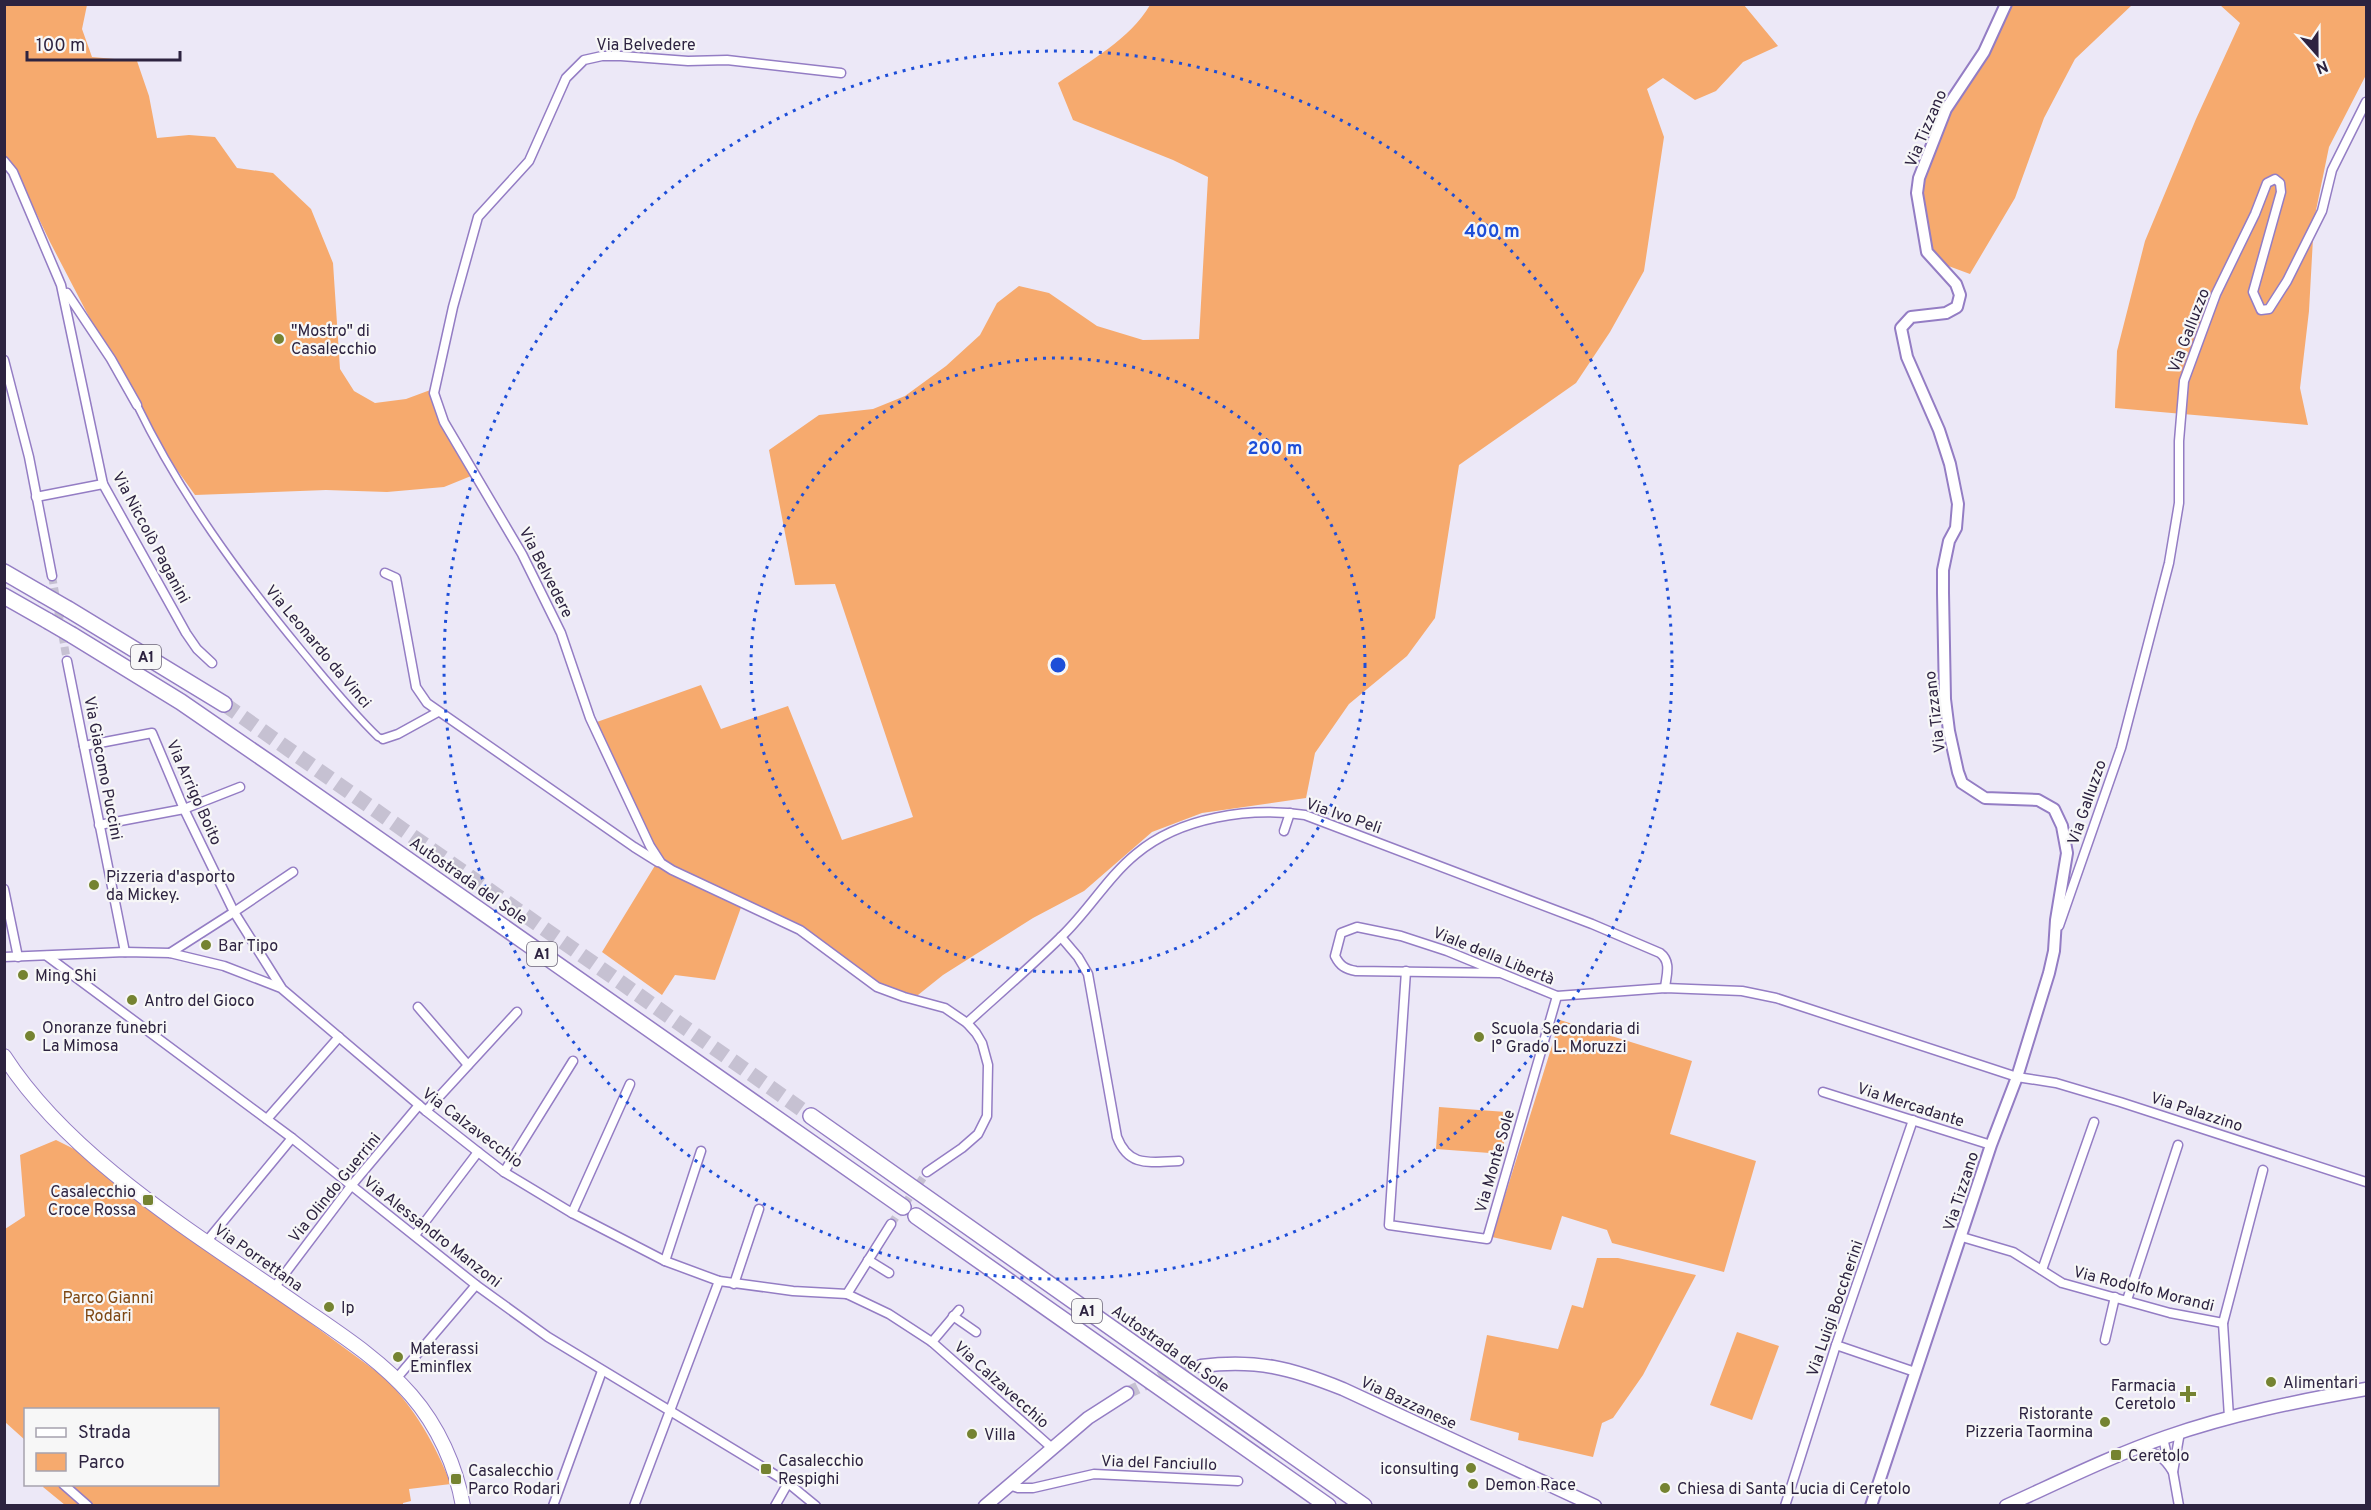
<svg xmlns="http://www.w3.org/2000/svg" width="2371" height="1510" font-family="Overpass,sans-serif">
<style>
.green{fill:#f6aa6e}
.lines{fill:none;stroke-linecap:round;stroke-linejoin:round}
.minor-tunnel{stroke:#c6c1d2;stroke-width:8;stroke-dasharray:8 4;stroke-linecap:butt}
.secondary-tunnel{stroke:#c6c1d2;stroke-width:12;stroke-dasharray:12 6;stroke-linecap:butt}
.motorway-tunnel{stroke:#c6c1d2;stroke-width:15;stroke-dasharray:15 8;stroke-linecap:butt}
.pedestrian-casing{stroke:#947dc4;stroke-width:9}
.minor-casing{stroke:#947dc4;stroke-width:11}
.tertiary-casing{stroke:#947dc4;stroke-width:14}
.secondary-casing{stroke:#947dc4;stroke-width:15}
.primary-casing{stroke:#947dc4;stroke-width:16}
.motorway-casing{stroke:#947dc4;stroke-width:18}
.pedestrian{stroke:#fff;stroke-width:6}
.minor{stroke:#fff;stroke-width:8}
.tertiary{stroke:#fff;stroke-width:10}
.secondary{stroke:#fff;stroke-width:12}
.primary{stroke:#fff;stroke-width:14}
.motorway{stroke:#fff;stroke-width:15}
.motorway-bridge-casing{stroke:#947dc4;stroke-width:18;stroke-linecap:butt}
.motorway-bridge{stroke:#fff;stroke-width:15}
.ring{fill:none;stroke:#1d4ed8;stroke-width:3;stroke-dasharray:3 6}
.poi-dot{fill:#758331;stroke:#f7f7f7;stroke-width:2}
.labels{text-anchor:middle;stroke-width:4.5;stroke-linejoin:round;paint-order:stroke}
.shield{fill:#f7f7f7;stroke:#6a6377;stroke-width:1.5}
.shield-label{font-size:15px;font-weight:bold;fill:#2d2340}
.street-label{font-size:16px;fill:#2d2340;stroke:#f7f7f7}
.poi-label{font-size:16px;fill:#2d2340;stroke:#f7f7f7;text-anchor:start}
.park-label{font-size:16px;fill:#7e4712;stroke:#f7f7f7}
.centre{fill:#1d4ed8;stroke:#f7f7f7;stroke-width:3}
.ring-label{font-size:18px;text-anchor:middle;font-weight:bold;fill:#1d4ed8;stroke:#f7f7f7;stroke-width:4.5;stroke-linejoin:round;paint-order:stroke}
</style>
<rect width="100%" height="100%" fill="#ece8f7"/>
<g class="green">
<path d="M4,5h83l-5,24 10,28 45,4 12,35 8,42 32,-3 26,2 22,31 36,5 38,36 22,54 7,106 14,22 21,12 31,-4 27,-10 43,85 -32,13 -57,5 -61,-2 -131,5 -48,-67 -97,-186 -34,-71 -11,-6z"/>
<path d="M1150,5h594l34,41 -35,16 -27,29 -21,9 -32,-22 -16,11 17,48 -20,134 -34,61 -34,51 -117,82 -24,153 -28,38 -58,48 -34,49 -9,45 -104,15 -50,19 -68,59 -51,27 -90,57 -30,24 -35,-12 -78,-60 -56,-28 -29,81 -40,-5 -13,20 -60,-43 57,-93 -65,-136 107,-38 20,44 67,-23 54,134 71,-23 -78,-233 -40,1 -26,-135 50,-35 54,-6 32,-13 41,-30 34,-31 17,-32 22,-17 30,7 48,33 46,14 56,-1 9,-162 -35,-17 -100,-40 -15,-37c32,-22 72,-44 92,-78z"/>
<path d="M2003,5h129l-57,54 -31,59 -29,80 -45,76 -27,-10 -19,-28 -3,-59 23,-57z"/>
<path d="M2220,5h146v70l-37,72 -15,73 -5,91 -9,77 8,37 -193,-17 2,-57 28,-110 51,-122 44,-96z"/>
<path d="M1560,1020l132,41 -22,73 86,27 -32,111 -112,-29 -5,-13 -45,-14 -11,34 -59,-13z"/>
<path d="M1439,1107l67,5 -3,42 -67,-5z"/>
<path d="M56,1140l18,9 310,228c32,33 50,65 67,107l-42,5 2,12 -8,2v2h-338l-22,-18 2,-3h173v-74h-192l-1,30 -20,-18v-193l20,-13 -5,-61z"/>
<path d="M1597,1258h21l78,17 -53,100 -30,43 -11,5 -9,34 -75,-17 1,-7 -49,-13 17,-85 71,14 14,-44 11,3z"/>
<path d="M1737,1332l42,14 -27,74 -42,-15z"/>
</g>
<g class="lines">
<g class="minor-tunnel">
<path d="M52,576l15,85"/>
<path d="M891,1224l36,-52"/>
</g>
<path class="secondary-tunnel" d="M1127,1393l33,-16 41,-11"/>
<path class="motorway-tunnel" d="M224,704l587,412"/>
<defs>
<path id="pedestrian" d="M137,405c43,89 102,170 165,246 25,30 48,59 76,86l5,2"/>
<g id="minor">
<path d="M841,73l-114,-13 -39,1 -67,-5h-19l-18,4 -18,18 -37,83 -51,56 -25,90 -19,86 10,29 78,132 39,79 29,85 60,128 11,17 11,7 128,60 77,57 27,10 41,11 22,15 9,10 6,10 6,22 -1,51 -9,18 -16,14 -35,24"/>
<path d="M4,161l9,11 48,113 42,199 83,149 11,16 15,14"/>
<path d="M67,293l44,66 26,46"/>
<path d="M4,360l25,97 23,119"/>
<path d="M36,497l67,-13"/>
<path d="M385,573l11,5 20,109 11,16 207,144 24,15"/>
<path d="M67,661l58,291"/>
<path d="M383,739l15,-5 40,-22"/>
<path d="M84,746l68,-13 32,76 50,103 47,75"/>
<path d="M99,825l85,-16 56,-22"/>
<path d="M1284,831l6,-18"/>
<path d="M4,889l14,68"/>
<path d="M2059,926l62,-178 48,-185 10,-60v-62l5,-60 32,-87 39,-80 12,-31 8,-4 5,4 1,9 -28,100 8,18 8,-1 18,-28 35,-70 10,-41 34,-68"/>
<path d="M1061,937l17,20 10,17 29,163c12,31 33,25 62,24"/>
<path d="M170,953l64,-41 59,-40"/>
<path d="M47,956l245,182 184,147 72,52 218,132 22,14 28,23"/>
<path d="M4,957l121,-5 45,1 54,13 57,22 145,123 52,41 26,20 68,41 93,48 54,20 74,10 54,3 42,20 43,28 120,106"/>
<path d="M1406,971l-17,254 98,14 70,-243"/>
<path d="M1500,973l-144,-2c-11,-2 -16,-5 -21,-15l6,-23 16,-6 44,9 46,15 110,45 108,-8 77,3 34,7 241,79 39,6 64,19 246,80"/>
<path d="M418,1007l50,58"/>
<path d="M967,1023c33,-30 67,-59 98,-90 25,-25 44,-57 71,-79 44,-37 113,-47 169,-39l287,109 68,29c12,9 6,23 5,35"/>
<path d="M1823,1092l168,53"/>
<path d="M426,1111l91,-99"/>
<path d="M267,1119l72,-82"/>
<path d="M504,1172l69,-111"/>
<path d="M572,1213l58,-129"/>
<path d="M415,1235l63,-83"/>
<path d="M1962,1237l51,15 49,31 108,30 53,10"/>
<path d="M207,1241l85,-103"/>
<path d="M868,1260l21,13"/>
<path d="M665,1261l36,-110"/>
<path d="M2042,1270l52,-148"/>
<path d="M734,1284l25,-75"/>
<path d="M274,1288l77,-102 68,-81"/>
<path d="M847,1294l44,-70"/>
<path d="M2127,1300l51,-155"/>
<path d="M953,1316l23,16"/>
<path d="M2105,1340l10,-43"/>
<path d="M932,1342l27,-32"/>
<path d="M1836,1345l79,27"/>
<path d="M396,1379l80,-94"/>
<path d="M2229,1417l-6,-94 40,-153"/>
<path d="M2163,1438l6,26"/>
<path d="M2136,1450c19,0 28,7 37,22l7,-40"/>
<path d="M2173,1472l6,34"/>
<path d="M63,1484l25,22"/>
<path d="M1009,1485l9,3h15l61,-14 144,7"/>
<path d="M553,1506l49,-135"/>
<path d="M634,1506l85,-225"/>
<path d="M775,1506l13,-23"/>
<path d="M1785,1506l51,-161 77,-225"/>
</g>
<path id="tertiary" d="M1871,1506l120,-361 26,-68 32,-104 5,-22 2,-31 11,-67 -5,-27 -8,-17 -16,-9 -53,-2 -23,-15 -4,-11 -9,-41 -4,-32 -2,-106v-23l6,-29 7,-13 2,-24 -8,-40 -11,-34 -32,-73 -6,-29 10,-11 35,-4 11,-6 3,-12 -4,-11 -29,-32 -10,-59 2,-15 27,-69 38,-57 22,-48"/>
<g id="secondary">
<path d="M1201,1366c55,-7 90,2 142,23l252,117"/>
<path d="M985,1506l103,-88 39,-25"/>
<path d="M2006,1506c53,-24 105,-50 160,-69 66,-23 132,-36 200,-48"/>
</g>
<path id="primary" d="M4,1056c67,104 194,179 294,249 39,27 82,54 113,90 27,31 45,71 52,111"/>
<g id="motorway">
<path d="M4,572l38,22"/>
<path d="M4,596l44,25"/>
<path d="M68,609l156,95"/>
<path d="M72,635l109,67 93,64 629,441"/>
<path d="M811,1116l553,390"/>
<path d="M916,1216l412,290"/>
</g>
</defs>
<use href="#pedestrian" class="pedestrian-casing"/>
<use href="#minor" class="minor-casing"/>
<use href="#tertiary" class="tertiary-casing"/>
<use href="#secondary" class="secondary-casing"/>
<use href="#primary" class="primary-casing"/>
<use href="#motorway" class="motorway-casing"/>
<use href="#pedestrian" class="pedestrian"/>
<use href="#minor" class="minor"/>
<use href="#tertiary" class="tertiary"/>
<use href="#secondary" class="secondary"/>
<use href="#primary" class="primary"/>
<use href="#motorway" class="motorway"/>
<defs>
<g id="motorway-bridge">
<path d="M42,594l26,15"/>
<path d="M48,621l24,14"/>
</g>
</defs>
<use href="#motorway-bridge" class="motorway-bridge-casing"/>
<use href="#motorway-bridge" class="motorway-bridge"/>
</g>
<g class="ring">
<circle cx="1058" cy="665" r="307"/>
<circle cx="1058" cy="665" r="614"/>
</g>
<g class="poi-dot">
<circle cx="279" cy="339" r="6"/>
<circle cx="94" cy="885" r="6"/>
<circle cx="206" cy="945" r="6"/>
<circle cx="23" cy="975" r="6"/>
<circle cx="132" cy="1000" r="6"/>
<circle cx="30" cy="1036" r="6"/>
<circle cx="1479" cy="1037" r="6"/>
<rect x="142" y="1194" width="12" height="12" rx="3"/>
<circle cx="329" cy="1307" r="6"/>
<circle cx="398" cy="1357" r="6"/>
<circle cx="2271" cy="1382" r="6"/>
<path d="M2185 1385h6v6h6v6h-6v6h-6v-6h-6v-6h6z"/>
<circle cx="2105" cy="1422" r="6"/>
<circle cx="972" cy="1434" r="6"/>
<rect x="2110" y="1449" width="12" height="12" rx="3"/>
<circle cx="1471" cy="1468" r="6"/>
<rect x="760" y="1463" width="12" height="12" rx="3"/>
<rect x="450" y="1473" width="12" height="12" rx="3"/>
<circle cx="1473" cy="1484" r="6"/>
<circle cx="1665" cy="1488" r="6"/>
</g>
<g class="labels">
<g class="shield">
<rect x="131" y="645" width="30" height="24" rx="4.5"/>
<rect x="527" y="942" width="30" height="24" rx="4.5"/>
<rect x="1072" y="1299" width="30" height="24" rx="4.5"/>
</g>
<g class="shield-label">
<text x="146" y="662">A1</text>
<text x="542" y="959">A1</text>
<text x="1087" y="1316">A1</text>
</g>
<g class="street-label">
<text x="646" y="50">Via Belvedere</text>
<text transform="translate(1925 128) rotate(-67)" y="6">Via Tizzano</text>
<text transform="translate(2188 330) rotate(-69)" y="6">Via Galluzzo</text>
<text transform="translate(152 537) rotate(62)" y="6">Via Niccolò Paganini</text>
<text transform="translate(547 572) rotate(63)" y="6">Via Belvedere</text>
<text transform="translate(319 646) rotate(50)" y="6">Via Leonardo da Vinci</text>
<text transform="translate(1934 712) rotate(-97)" y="6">Via Tizzano</text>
<text transform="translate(104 768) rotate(79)" y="6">Via Giacomo Puccini</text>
<text transform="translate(195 792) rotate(66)" y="6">Via Arrigo Boito</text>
<text transform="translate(2086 802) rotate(-71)" y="6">Via Galluzzo</text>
<text transform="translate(1344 815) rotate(19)" y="6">Via Ivo Peli</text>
<text transform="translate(469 880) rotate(35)" y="6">Autostrada del Sole</text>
<text transform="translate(1494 955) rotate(22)" y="6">Viale della Libertà</text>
<text transform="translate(1911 1104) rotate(18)" y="6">Via Mercadante</text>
<text transform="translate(2197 1111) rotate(18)" y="6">Via Palazzino</text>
<text transform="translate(473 1127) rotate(37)" y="6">Via Calzavecchio</text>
<text transform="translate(1494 1161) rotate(-74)" y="6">Via Monte Sole</text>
<text transform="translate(334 1187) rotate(-51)" y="6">Via Olindo Guerrini</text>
<text transform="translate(1960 1191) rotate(-72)" y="6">Via Tizzano</text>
<text transform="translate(433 1231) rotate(38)" y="6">Via Alessandro Manzoni</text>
<text transform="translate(259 1257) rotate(35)" y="6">Via Porrettana</text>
<text transform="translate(2144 1288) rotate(14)" y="6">Via Rodolfo Morandi</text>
<text transform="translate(1834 1308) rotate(-71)" y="6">Via Luigi Boccherini</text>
<text transform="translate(1171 1348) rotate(35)" y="6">Autostrada del Sole</text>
<text transform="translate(1002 1384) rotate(42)" y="6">Via Calzavecchio</text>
<text transform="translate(1409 1402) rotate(25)" y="6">Via Bazzanese</text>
<text transform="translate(1159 1462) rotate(2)" y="6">Via del Fanciullo</text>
</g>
<g class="poi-label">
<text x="291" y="336">"Mostro" di<tspan x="291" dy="18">Casalecchio</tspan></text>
<text x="106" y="882">Pizzeria d'asporto<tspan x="106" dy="18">da Mickey.</tspan></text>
<text x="218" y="951">Bar Tipo</text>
<text x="35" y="981">Ming Shi</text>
<text x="144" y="1006">Antro del Gioco</text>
<text x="42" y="1033">Onoranze funebri<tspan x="42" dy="18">La Mimosa</tspan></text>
<text x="1491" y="1034">Scuola Secondaria di<tspan x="1491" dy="18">I° Grado L. Moruzzi</tspan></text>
<text x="136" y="1197" text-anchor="end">Casalecchio<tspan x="136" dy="18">Croce Rossa</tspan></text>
<text x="341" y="1313">Ip</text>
<text x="410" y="1354">Materassi<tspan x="410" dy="18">Eminflex</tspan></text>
<text x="2283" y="1388">Alimentari</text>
<text x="2176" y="1391" text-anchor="end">Farmacia<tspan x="2176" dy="18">Ceretolo</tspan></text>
<text x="2093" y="1419" text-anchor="end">Ristorante<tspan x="2093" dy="18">Pizzeria Taormina</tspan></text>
<text x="984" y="1440">Villa</text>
<text x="2128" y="1461">Ceretolo</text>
<text x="778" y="1466">Casalecchio<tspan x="778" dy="18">Respighi</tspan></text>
<text x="1459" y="1474" text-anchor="end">iconsulting</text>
<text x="468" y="1476">Casalecchio<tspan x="468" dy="18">Parco Rodari</tspan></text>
<text x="1485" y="1490">Demon Race</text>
<text x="1677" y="1494">Chiesa di Santa Lucia di Ceretolo</text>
</g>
<g class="park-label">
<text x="108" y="1303">Parco Gianni<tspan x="108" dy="18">Rodari</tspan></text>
</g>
</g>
<circle cx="1058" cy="665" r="9" class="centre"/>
<g class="ring-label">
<text x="1492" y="237">400 m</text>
<text x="1275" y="454">200 m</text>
</g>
<rect width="2371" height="1510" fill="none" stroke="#2d2340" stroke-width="12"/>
<rect x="24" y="1408" width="195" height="78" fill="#f7f7f7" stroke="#a6a2ae" stroke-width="1.5"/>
<rect x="36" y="1428" width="30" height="9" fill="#ffffff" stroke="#a6a2ae" stroke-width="1.5"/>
<text x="78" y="1438" font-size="18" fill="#2d2340">Strada</text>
<rect x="36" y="1453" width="30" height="18" fill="#f6aa6e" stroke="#a6a2ae" stroke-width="1.5"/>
<text x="78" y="1468" font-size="18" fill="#2d2340">Parco</text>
<g transform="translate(2317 54) rotate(159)" stroke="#f7f7f7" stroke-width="4.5" paint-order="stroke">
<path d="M0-4.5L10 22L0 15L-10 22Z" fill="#2d2340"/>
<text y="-9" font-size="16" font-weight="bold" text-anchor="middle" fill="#2d2340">N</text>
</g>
<path d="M27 51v9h153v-9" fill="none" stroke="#2d2340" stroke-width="3"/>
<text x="36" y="51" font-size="18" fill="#2d2340" stroke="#f7f7f7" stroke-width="4.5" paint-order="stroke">100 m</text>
</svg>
